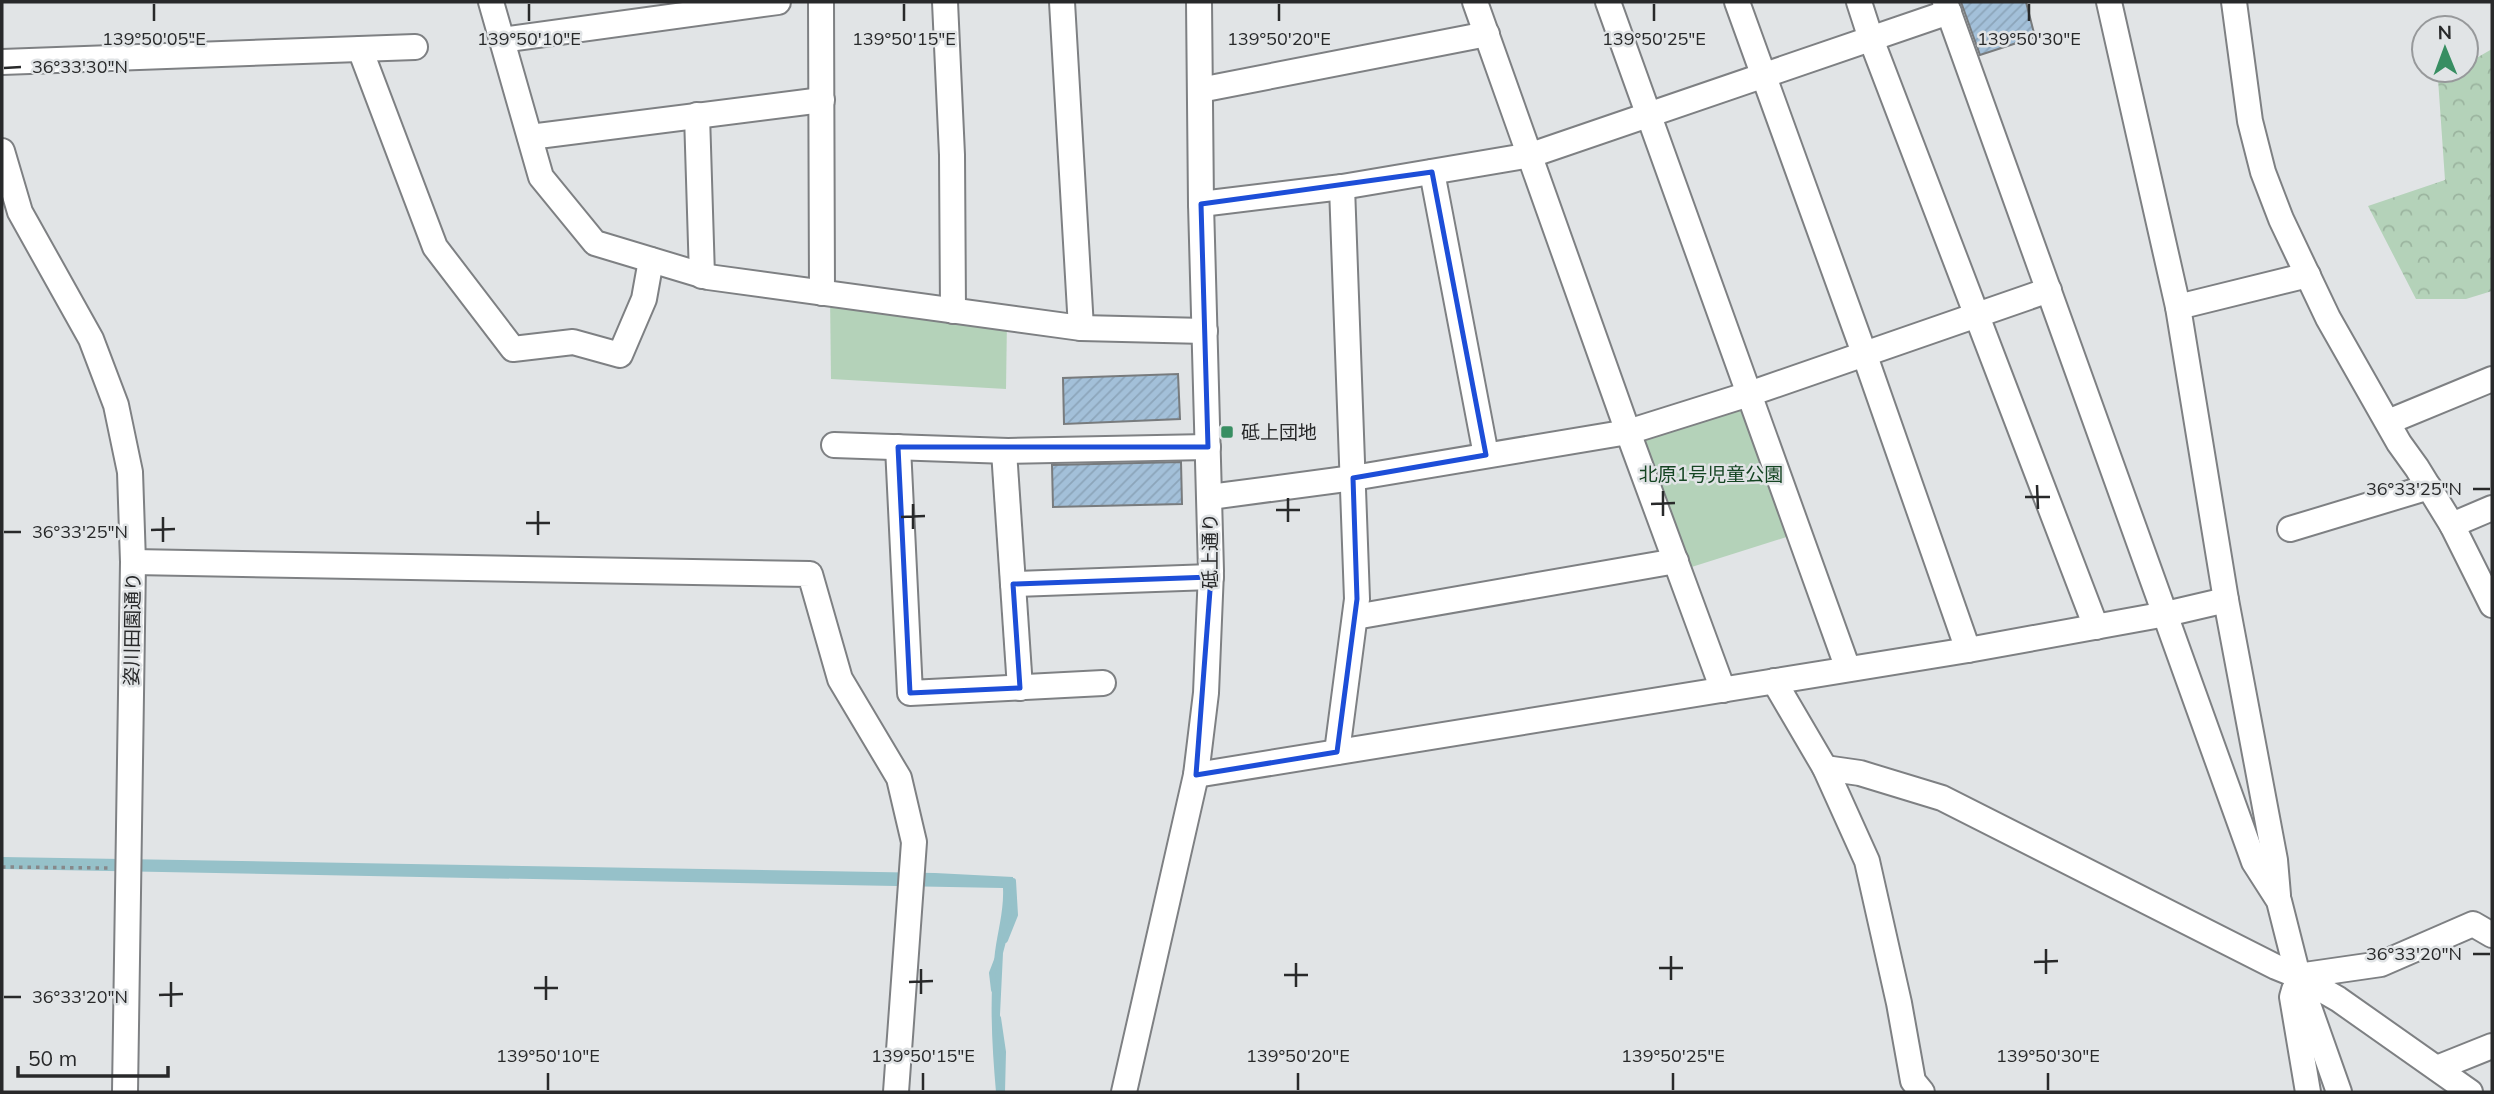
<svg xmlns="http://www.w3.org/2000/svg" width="2494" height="1094" font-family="Mulish,'Noto Sans JP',sans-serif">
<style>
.forest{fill:url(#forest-crowns)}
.park{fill:#b4d2b9}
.water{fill:#96c1c9}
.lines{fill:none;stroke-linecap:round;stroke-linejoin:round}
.stream{stroke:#96c1c9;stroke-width:6}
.building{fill:url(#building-hatch);stroke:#787b7d;stroke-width:2}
.minor-casing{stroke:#7e8083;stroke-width:28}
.path{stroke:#86888a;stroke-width:3.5;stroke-dasharray:3.5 5;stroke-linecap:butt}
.minor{stroke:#fff;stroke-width:24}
.marked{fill:none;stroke:#1d4ed8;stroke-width:5;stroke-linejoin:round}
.ticks{fill:none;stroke:#28292a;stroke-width:2.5}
.poi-dot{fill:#388e62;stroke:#e1e4e6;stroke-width:2.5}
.labels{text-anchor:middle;stroke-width:5;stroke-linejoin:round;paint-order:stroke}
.poi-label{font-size:19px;fill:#28292a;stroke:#e1e4e6;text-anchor:start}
.park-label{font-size:19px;fill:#154523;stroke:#e1e4e6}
.street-label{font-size:19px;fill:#28292a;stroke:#e1e4e6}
.ticks-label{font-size:18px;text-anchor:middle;fill:#28292a;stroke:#e1e4e6;stroke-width:5;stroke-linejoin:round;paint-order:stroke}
</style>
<defs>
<pattern id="forest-crowns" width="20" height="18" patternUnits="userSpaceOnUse" patternTransform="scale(1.75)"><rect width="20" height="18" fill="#b4d2b9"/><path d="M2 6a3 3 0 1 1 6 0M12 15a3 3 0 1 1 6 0" fill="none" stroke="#9bb49f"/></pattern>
<pattern id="building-hatch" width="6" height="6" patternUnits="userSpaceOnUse" patternTransform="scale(1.75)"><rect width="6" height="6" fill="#a3c0d9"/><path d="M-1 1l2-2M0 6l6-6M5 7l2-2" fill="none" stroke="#8ca5ba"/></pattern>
</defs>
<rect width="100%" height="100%" fill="#e1e4e6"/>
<path class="forest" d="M2492,49v242l-26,8h-50l-48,-93 77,-26 -7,-101 16,-9h12v-6z"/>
<g class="park">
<path d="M830,294l177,25 -1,70 -175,-10z"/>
<path d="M1749,394l50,139 -120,38 -51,-139z"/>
</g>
<path class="water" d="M2,857l933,16 78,4v38l-10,38 -4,82 6,57h-9c-4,-46 -7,-94 -1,-140 3,-22 9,-42 8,-64l-1001,-19z"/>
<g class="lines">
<g class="stream">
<path d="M1004,881h9l2,34 -10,25"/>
<path d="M994,990l-2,-17 5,-13"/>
<path d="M998,1018l5,34 -1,40"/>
</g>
</g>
<g class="building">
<path d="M1961,2h65l9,35 -55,18z"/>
<path d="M1178,374l2,45 -116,5 -1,-46z"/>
<path d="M1181,462l1,42 -129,3 -1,-42z"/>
</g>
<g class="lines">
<defs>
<g id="minor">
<path d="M491,2l50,175 54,66 113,34 373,51 124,3"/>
<path d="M821,2l1,291"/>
<path d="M945,2l7,153 1,156"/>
<path d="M1062,2l19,326"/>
<path d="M1475,2l153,430 95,258"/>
<path d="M1608,2l240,667"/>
<path d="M1737,2l127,351 104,297"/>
<path d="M1859,2l12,37 225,588"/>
<path d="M1945,2l309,860 25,39 19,75 41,116"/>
<path d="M2109,2l69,305 48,293 49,260 3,35"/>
<path d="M2234,2l16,119 13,51 18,47 47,99 71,125 18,25 35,57 40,80"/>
<path d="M502,40l276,-38"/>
<path d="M360,49l75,198 78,102 60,-7 47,13 24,-56 7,-39"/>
<path d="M2,62l413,-15"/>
<path d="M1200,90l287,-56"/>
<path d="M697,115l5,161"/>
<path d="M530,137l292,-37"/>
<path d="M2,151l18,61 71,127 25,66 14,67 3,90 -8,530"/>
<path d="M1432,172l54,283"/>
<path d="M1201,204l141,-17 189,-32 418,-143"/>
<path d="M2178,307l130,-32"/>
<path d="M2388,422l104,-43"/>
<path d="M834,445l174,6 200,-4"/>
<path d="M898,447l12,246 193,-10"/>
<path d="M1004,451l16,237"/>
<path d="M1210,497l143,-19 275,-46 121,-38 300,-104"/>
<path d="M2452,525l40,-17"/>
<path d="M2290,529l139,-42"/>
<path d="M133,562l677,12 30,105 59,99 15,64 -18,250"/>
<path d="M1013,584l198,-7"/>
<path d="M1355,617l321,-56"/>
<path d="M1774,681l51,87 42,93 32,142 14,78 9,11"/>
<path d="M1337,752l20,-153 -15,-412"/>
<path d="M1825,768l35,5 82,25 334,169 22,9 40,23 132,93"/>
<path d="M1196,775l772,-125 198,-36 60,-14"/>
<path d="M2298,976l83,-12 92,-40 19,11"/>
<path d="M2294,990l-2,7 16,95"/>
<path d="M2437,1068l55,-22"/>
<path d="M1124,1092l72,-317 10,-82 5,-122 -10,-367 -2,-202"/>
</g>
</defs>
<use href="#minor" class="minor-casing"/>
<path class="path" d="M2,867l106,1"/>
<use href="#minor" class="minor"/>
</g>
<path class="marked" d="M1432,172l54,283 -133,23 4,121 -20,153 -141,23 15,-198 -198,7 7,104 -110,5 -12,-246h310l-7,-243z"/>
<path class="ticks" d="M154,4v17M529,4v17M904,4v17M1279,4v17M1654,4v17M2029,4v17M4,68l17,-1M2037,485l1,24M2473,489h17M1663,491v25M2025,497h25M1288,498v24M913,504v25M1651,504l24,-1M1276,510h24M538,511v24M163,517v25M901,517l24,-1M526,523h24M151,530l24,-1M4,532h17M2046,949v25M2473,954h17M1671,956v24M2034,962l24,-1M1296,963v24M1659,968h24M921,969v25M1284,975h24M546,976v24M171,982v25M909,982l24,-1M534,988h24M159,995l24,-1M4,997h17M548,1073v17M923,1073v17M1298,1073v17M1673,1073v17M2048,1073v17"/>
<rect class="poi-dot" x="1220" y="425" width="14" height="14" rx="3.5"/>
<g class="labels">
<g class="poi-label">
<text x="1241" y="439">砥上団地</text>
</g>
<g class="park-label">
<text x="1711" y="481">北原1号児童公園</text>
</g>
<g class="street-label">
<text transform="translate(1210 551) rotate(-90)" y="7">砥上通り</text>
<text transform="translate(132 629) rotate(-89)" y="7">姿川田園通り</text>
</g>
</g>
<g class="ticks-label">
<text x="154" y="45">139°50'05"E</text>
<text x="529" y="45">139°50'10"E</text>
<text x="904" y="45">139°50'15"E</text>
<text x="1279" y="45">139°50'20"E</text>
<text x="1654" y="45">139°50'25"E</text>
<text x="2029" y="45">139°50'30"E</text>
<text x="80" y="73">36°33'30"N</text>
<text x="2414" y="495">36°33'25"N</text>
<text x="80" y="538">36°33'25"N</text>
<text x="2414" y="960">36°33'20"N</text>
<text x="80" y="1003">36°33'20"N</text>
<text x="548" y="1062">139°50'10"E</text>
<text x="923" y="1062">139°50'15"E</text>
<text x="1298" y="1062">139°50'20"E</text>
<text x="1673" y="1062">139°50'25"E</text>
<text x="2048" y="1062">139°50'30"E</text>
</g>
<rect width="2494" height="1094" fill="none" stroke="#28292a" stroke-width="7"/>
<g transform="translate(2445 49) rotate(359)"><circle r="33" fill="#e1e4e6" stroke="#97999b" stroke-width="2"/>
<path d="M0-5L12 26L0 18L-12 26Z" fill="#388e62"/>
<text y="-10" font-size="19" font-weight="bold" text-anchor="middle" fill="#28292a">N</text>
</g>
<path d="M18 1066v10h150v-10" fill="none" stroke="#28292a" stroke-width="3.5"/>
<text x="28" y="1066" font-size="21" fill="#28292a" stroke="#e1e4e6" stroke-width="5" paint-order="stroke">50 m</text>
</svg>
